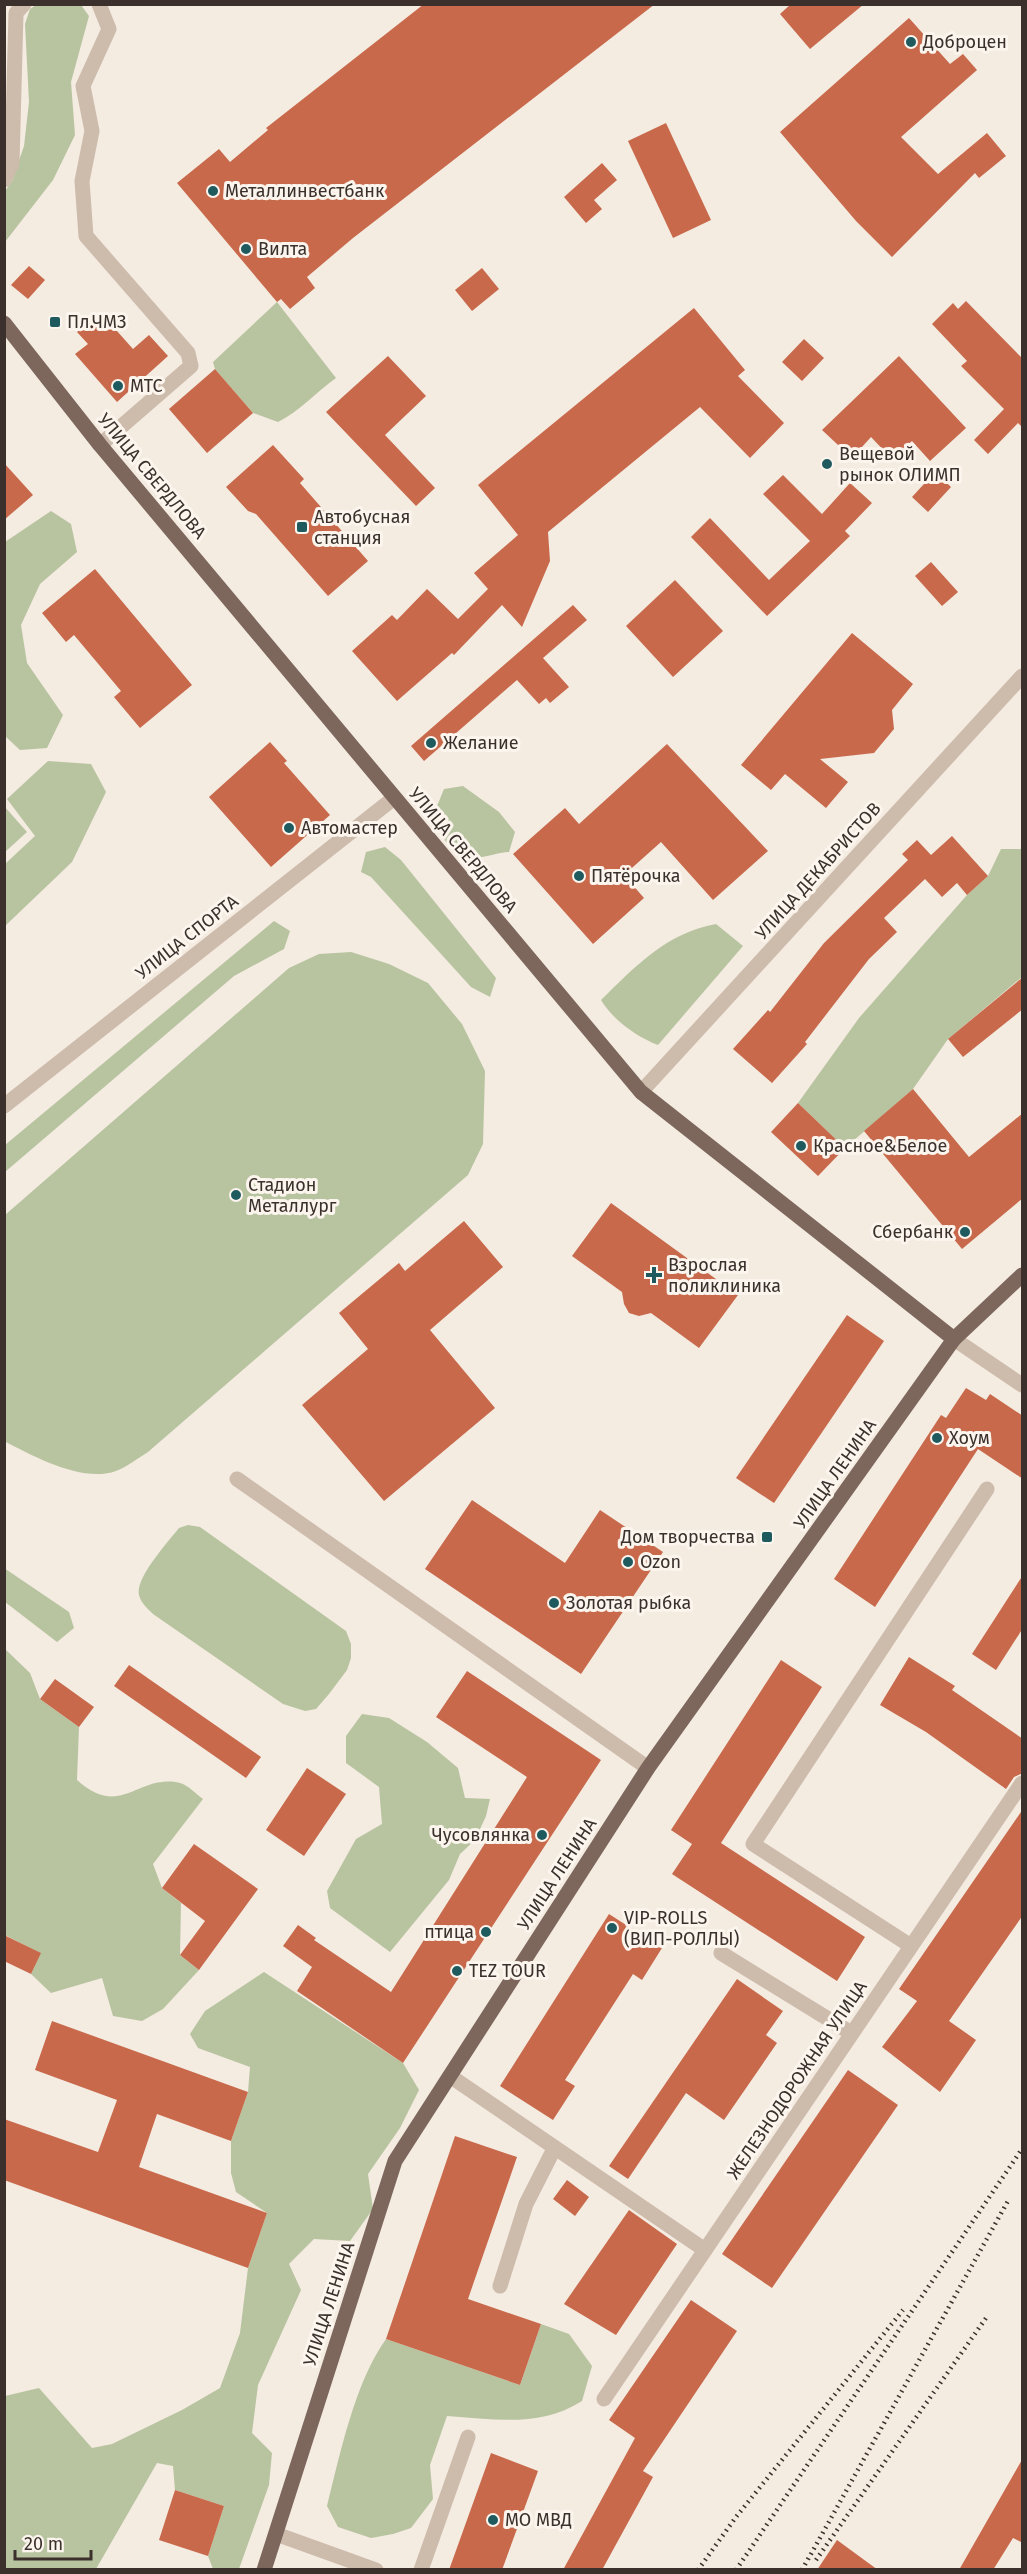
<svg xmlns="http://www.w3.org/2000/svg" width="1027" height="2574" font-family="'Fira Sans',sans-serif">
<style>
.green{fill:#b8c4a0}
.building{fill:#c8694b}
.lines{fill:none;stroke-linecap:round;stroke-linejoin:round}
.minor{stroke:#cdbbac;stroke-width:15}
.major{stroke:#7d675c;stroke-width:15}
.rail{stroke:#3b302b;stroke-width:4.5;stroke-dasharray:1.5 4.5;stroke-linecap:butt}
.poi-dot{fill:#1f5a5e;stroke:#fbf5ee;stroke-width:2}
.labels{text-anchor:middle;stroke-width:6;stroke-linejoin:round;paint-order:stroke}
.poi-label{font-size:18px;fill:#3b302b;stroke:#fbf5ee;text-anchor:start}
.street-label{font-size:18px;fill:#3b302b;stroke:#fbf5ee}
</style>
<rect width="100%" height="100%" fill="#f4ebe1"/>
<g class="green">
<path d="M36,5h45l8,11 -18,66 4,53 -22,45 -48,62v-51l7,-10 12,-35 5,-44 -4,-78 5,-15z"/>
<path d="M277,302l59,76c-20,14 -36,33 -58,44l-25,-9 -38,-44 -2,-7z"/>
<path d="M51,511l20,13 6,28 -37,32 -19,41 6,38 36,52 -16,33 -27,2 -15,-14v-194z"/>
<path d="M48,761l43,3 15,28 -34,70 -67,64v-62l30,-28 -28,-37z"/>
<path d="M463,786l36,26 16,20 -6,20c-11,0 -31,8 -39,6 -20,-3 -31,-26 -37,-42l11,-27z"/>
<path d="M4,806l23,26 -22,20h-1z"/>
<path d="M385,847l16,13 95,118 -6,19 -19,-10 -100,-110 -10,-5 5,-20z"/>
<path d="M1001,849h21v128l-74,62 -35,50 -68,59 -47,-45 61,-85 108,-123 21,-19z"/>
<path d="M274,921l16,10 -6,18 -50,27 -229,196v-27z"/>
<path d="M716,924l27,22 -85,99c-21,-8 -45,-25 -57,-45 35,-34 65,-67 115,-76z"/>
<path d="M351,952l38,12 39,19 34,41 23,47 -2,73 -15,31 -320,277c-10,6 -21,15 -32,19 -33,12 -81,-14 -110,-29l-1,-227 284,-247 30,-14z"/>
<path d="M188,1525l12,2 146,104 5,13v14l-4,12 -18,24 -13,15 -11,2 -22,-7 -130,-90c-5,-5 -12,-11 -14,-19 -4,-17 29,-53 40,-67z"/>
<path d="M4,1568l65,44 5,16 -17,14 -52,-40z"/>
<path d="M4,1648l26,25 10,26 39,28 -2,53c44,40 61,-7 103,3 8,2 16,11 23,16l-50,65 9,24 19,15 -1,52 19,15 -36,39 -21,12 -29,-5 -11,-38 -51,15 -20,-19 9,-21 -35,-18z"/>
<path d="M362,1714l27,4 38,24 31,26 7,30 25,1 -4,17 -11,24 -15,14 -11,26 -59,72 -60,-44 -3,-17 29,-52 26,-15 -3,-37 -33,-24v-27z"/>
<path d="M264,1972l139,91 16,27 -19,38 -32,46 5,35 -23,32 -36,-2 -25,25 12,26 -43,95 -6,48 20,20 -3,32 -30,84h-26l-5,-13 16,-50 -49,-16 -2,-24 -16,-3 -61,106 -91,1v-174l34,-8 53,60 20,-4 70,-34 38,-22 20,-55 8,-65 19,-55 -31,-21 -5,-19v-32l17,-49 2,-25 -52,-19 -8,-14 15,-23z"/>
<path d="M541,2324l28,10 23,32 -10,35c-42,27 -87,18 -135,15l-17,49 3,34 -22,29 -18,6 -22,4 -33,-11 -11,-21c13,-52 28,-124 59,-167l134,46z"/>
</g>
<g class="building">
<path d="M424,4h231l-302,234 -46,39 8,11 -25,21 -9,-10 -4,3 -100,-119 42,-34 11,13 38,-32 -2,-2z"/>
<path d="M791,4h73l-54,45 -30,-35z"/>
<path d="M909,18l41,46 13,-10 14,16 -76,67 37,37 49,-41 19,23 -27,22 -4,-5 -83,84 -36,-36 -76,-89z"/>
<path d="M666,123l45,97 -38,18 -45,-97z"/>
<path d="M602,163l15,17 -23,20 8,9 -16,14 -22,-26z"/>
<path d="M29,266l16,14 -17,19 -17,-14z"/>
<path d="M482,268l17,21 -27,22 -17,-21z"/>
<path d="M966,301l57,58v69l-5,-5 -30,31 -14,-14 30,-31 -43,-43 6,-5 -35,-37 21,-21 5,6z"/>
<path d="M694,308l51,62 -7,6 46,47 -34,35 -50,-51 -152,125 2,29 -28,66 -20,-22 -48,50 -2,-2 -55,48 -45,-50 40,-36 5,5 30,-31 31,30 30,-30 -14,-16 44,-38 -40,-50z"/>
<path d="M100,312l33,37 16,-14 19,21 -51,46 -42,-48 13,-10 -11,-12z"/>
<path d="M804,339l20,19 -22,23 -20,-19z"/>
<path d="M388,356l38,40 -41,39 50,53 -19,18 -90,-94z"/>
<path d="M899,356l67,72 -36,33 -18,-20 -20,18 -21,-22 -19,21 -30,-28z"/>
<path d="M215,369l38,44 -46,40 -38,-44z"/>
<path d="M273,445l31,34 -4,4 68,78 -40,35 -72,-82 -8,-3 -22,-24z"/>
<path d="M4,463l29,32 -29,25z"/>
<path d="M935,472l16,15 -23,25 -16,-15z"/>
<path d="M783,475l39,39 28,-31 22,20 -27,28 5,5 -83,80 -76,-79 19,-19 59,62 41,-39 -47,-47z"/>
<path d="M931,562l27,30 -16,14 -27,-30z"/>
<path d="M95,569l97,116 -52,43 -26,-31 7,-6 -47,-56 -8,7 -24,-29z"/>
<path d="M675,580l48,51 -50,46 -47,-51z"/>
<path d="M573,605l14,15 -44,38 26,29 -19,16 -4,-5 -7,6 -22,-24 -93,81 -13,-15z"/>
<path d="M852,633l61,51 -21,26 2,19 -20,24 -54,6 28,23 -22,26 -41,-34 -14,16 -30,-25z"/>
<path d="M270,742l17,19 -3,2 46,52 -59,52 -62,-70z"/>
<path d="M667,744l101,107 -55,49 -52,-58 -37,33 20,23 -51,46 -80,-90 52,-46 14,16z"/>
<path d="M952,836l36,40 -21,19 -10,-12 -15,14 -17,-18 -41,39 13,14 -28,27 -64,83 2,2 -35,39 -39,-34 35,-39 2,2 54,-69 84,-83 -6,-6 15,-14 14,15z"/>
<path d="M1023,977v32l-60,48 -15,-18z"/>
<path d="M913,1089l56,68 54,-44v85l-61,51 -98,-118z"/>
<path d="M798,1103l47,45 -27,28 -47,-44z"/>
<path d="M611,1203l127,92 -39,53 -48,-35 -12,3 -10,-3 -5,-9 -2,-12 -50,-36z"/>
<path d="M464,1221l39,46 -73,63 65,78 -111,93 -82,-96 66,-56 -29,-36 60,-50 6,8z"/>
<path d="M847,1315l37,26 -110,162 -38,-25z"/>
<path d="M966,1388l20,12 4,-6 33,22v63l-45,-30 -103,158 -41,-28 107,-164 5,3z"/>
<path d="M472,1500l93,63 35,-53 63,42 -82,122 -156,-105z"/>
<path d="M1023,1575v53l-27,42 -24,-16z"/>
<path d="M909,1657l46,29 -3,4 71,49v34l-9,4 -8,12 -80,-57 -46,-27z"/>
<path d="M781,1660l41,27 -101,156 144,94 -28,44 -165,-107 20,-30 -21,-14z"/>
<path d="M129,1665l132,92 -15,21 -132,-92z"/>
<path d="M467,1671l134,89 -198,303 -106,-72 15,-24 -29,-21 15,-21 18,13 -2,2 77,52 136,-215 -91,-60z"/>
<path d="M55,1679l39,28 -15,20 -39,-28z"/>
<path d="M307,1768l39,26 -42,62 -38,-26z"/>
<path d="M1023,1809v106l-74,106 27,19 -36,52 -58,-45 35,-46 -18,-12z"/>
<path d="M194,1844l64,45 -59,81 -19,-15 25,-34 -43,-33z"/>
<path d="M609,1914l53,34 -20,32 -9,-6 -68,106 10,6 -22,34 -53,-34z"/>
<path d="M4,1935l37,18 -10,21 -27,-13z"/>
<path d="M737,1979l46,32 -17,24 11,8 -53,77 -38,-27 -58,86 -19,-13z"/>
<path d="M52,2021l196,71 -17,49 -74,-27 -18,53 128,46 -19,55 -244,-88v-61l94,33 19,-52 -82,-30z"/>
<path d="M848,2070l50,35 -126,183 -50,-34z"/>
<path d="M455,2136l62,21 -49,142 73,25 -21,61 -134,-46z"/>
<path d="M567,2180l22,17 -14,19 -22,-17z"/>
<path d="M629,2210l48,34 -61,91 -52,-31z"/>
<path d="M691,2300l46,31 -94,140 10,6 -51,93h-39l72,-132 -26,-18z"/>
<path d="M491,2453l47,18 -36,99h-53z"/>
<path d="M1023,2458v85l-10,-5 -20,32h-34z"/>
<path d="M175,2490l49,16 -16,50 -49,-16z"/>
<path d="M837,2540l41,30h-61z"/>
</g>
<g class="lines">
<g class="minor">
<path d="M99,4l10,25 -26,57 9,45 -10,50 4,55 102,117 3,13 -91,79"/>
<path d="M4,180l8,-17 4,-150 8,-9"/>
<path d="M641,1092l381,-416"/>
<path d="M4,1106l390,-308"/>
<path d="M954,1339l68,46"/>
<path d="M237,1479l411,289"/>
<path d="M911,1946l-158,-102 234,-355"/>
<path d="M721,1953l130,80"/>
<path d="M450,2076l255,174"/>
<path d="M500,2286l26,-82 28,-55"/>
<path d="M604,2399l418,-616"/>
<path d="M276,2534l100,36"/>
<path d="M421,2570l47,-133"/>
</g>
<g class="major">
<path d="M4,323l96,122 541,647 313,247"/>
<path d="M264,2570l131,-409 253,-393 306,-429 68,-64"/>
</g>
<g class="rail">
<path d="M816,2560l170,-242"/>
<path d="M698,2570l38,-53 167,-207"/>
<path d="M736,2570l286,-421"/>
<path d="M802,2570l206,-369"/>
</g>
</g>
<g class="poi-dot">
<circle cx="911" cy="42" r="6"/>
<circle cx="213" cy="191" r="6"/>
<circle cx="246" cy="249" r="6"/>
<rect x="49" y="316" width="12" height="12" rx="3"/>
<circle cx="118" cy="386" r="6"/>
<circle cx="827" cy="464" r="6"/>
<rect x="296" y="521" width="12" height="12" rx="3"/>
<circle cx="431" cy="743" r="6"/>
<circle cx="289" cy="828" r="6"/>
<circle cx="579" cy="876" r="6"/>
<circle cx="801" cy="1146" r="6"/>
<circle cx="236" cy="1195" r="6"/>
<circle cx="965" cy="1232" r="6"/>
<path d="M651 1266h6v6h6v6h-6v6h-6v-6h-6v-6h6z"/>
<circle cx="937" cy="1438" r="6"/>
<rect x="761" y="1531" width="12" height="12" rx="3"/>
<circle cx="628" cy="1562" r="6"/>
<circle cx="554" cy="1603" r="6"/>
<circle cx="542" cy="1835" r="6"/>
<circle cx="612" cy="1928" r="6"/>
<circle cx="486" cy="1932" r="6"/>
<circle cx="457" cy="1971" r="6"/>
<circle cx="493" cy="2520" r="6"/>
</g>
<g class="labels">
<g class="poi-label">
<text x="923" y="48">Доброцен</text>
<text x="225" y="197">Металлинвестбанк</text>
<text x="258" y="255">Вилта</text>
<text x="67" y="328">Пл.ЧМЗ</text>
<text x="130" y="392">МТС</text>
<text x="839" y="460">Вещевой<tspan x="839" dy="21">рынок ОЛИМП</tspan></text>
<text x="314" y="523">Автобусная<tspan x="314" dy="21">станция</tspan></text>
<text x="443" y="749">Желание</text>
<text x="301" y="834">Автомастер</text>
<text x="591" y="882">Пятёрочка</text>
<text x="813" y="1152">Красное&amp;Белое</text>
<text x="248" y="1191">Стадион<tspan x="248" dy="21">Металлург</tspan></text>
<text x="953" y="1238" text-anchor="end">Сбербанк</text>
<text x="668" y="1271">Взрослая<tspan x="668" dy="21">поликлиника</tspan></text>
<text x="949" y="1444">Хоум</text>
<text x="755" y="1543" text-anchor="end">Дом творчества</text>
<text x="640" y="1568">Ozon</text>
<text x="566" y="1609">Золотая рыбка</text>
<text x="530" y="1841" text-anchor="end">Чусовлянка</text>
<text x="624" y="1924">VIP-ROLLS<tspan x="624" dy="21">(ВИП-РОЛЛЫ)</tspan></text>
<text x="474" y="1938" text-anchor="end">птица</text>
<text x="469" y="1977">TEZ TOUR</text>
<text x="505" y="2526">МО МВД</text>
</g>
<g class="street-label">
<text transform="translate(152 476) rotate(50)" y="6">УЛИЦА СВЕРДЛОВА</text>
<text transform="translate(463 850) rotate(50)" y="6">УЛИЦА СВЕРДЛОВА</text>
<text transform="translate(818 871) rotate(-48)" y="6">УЛИЦА ДЕКАБРИСТОВ</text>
<text transform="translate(187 937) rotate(-38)" y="6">УЛИЦА СПОРТА</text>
<text transform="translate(835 1474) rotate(-55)" y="6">УЛИЦА ЛЕНИНА</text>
<text transform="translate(557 1874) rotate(-57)" y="6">УЛИЦА ЛЕНИНА</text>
<text transform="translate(797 2080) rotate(-56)" y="6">ЖЕЛЕЗНОДОРОЖНАЯ УЛИЦА</text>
<text transform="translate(329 2304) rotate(-72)" y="6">УЛИЦА ЛЕНИНА</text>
</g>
</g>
<rect width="1027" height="2574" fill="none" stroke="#3b302b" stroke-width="12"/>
<path d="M15 2550v9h76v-9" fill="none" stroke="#3b302b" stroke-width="3"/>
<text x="24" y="2550" font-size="18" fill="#3b302b" stroke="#fbf5ee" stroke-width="4.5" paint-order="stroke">20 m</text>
</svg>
